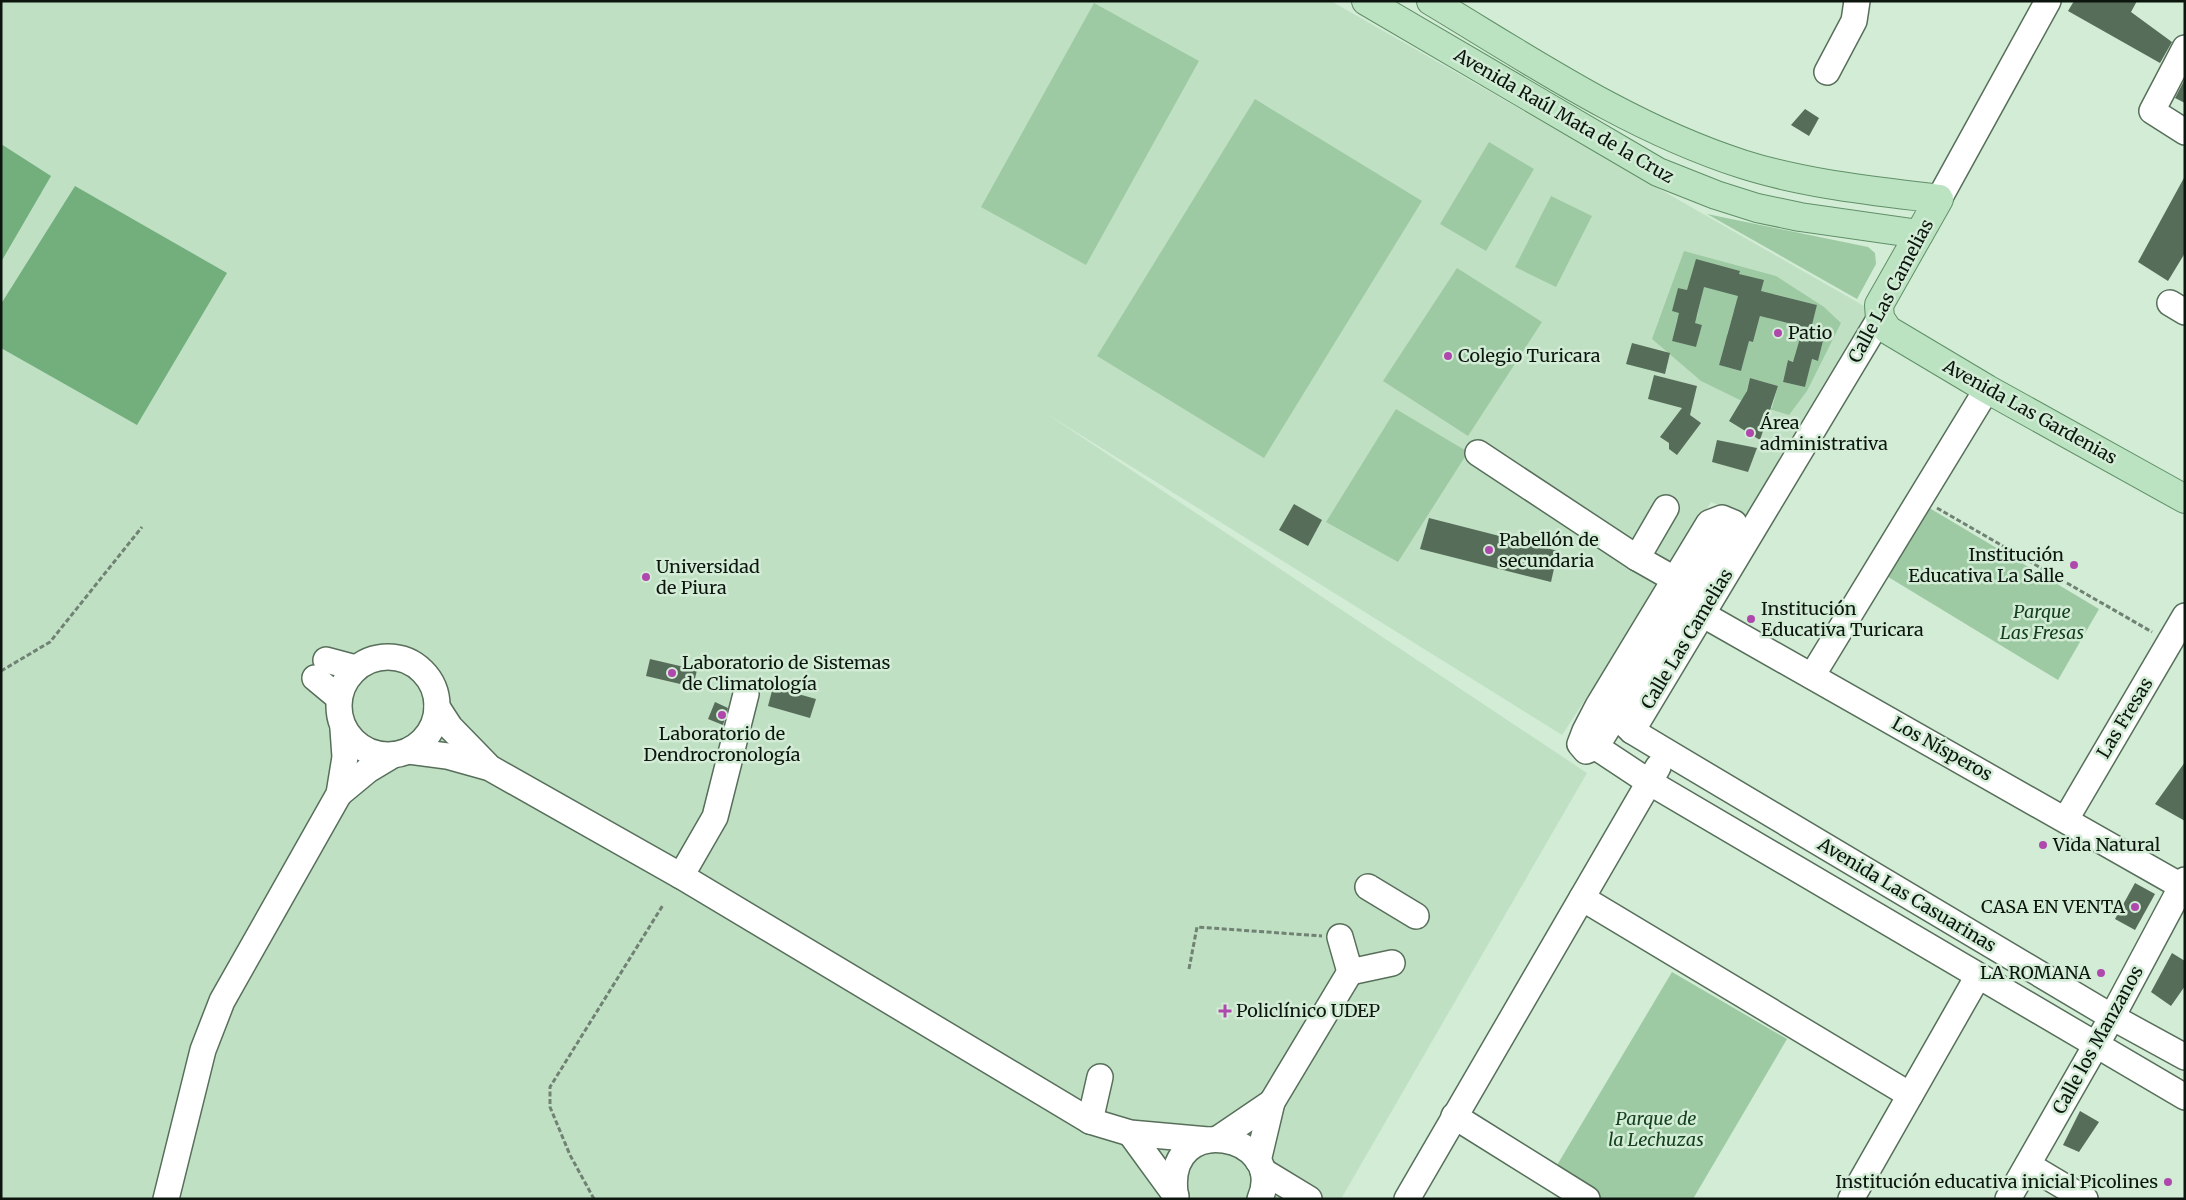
<svg xmlns="http://www.w3.org/2000/svg" width="2186" height="1200" font-family="Merriweather,serif">
<style>
.built{fill:#c0e0c4}
.green{fill:#9dcaa3;fill-rule:evenodd}
.water{fill:#73ae7d}
.building{fill:#566d59}
.lines{fill:none;stroke-linecap:round;stroke-linejoin:round}
.minor-casing{stroke:#576f5a;stroke-width:28}
.major-casing{stroke:#608f67;stroke-width:30}
.path{stroke:#708273;stroke-width:3;stroke-dasharray:5 2.5;stroke-linecap:butt}
.minor{stroke:#fff;stroke-width:25}
.major{stroke:#bbe3c1;stroke-width:28}
.poi-dot{fill:#af48ad;stroke:#d2ecd5;stroke-width:2}
.labels{text-anchor:middle;stroke-width:5;stroke-linejoin:round;paint-order:stroke}
.street-label{font-size:18px;fill:#0c150e;stroke:#d2ecd5}
.poi-label{font-size:18px;fill:#0c150e;stroke:#d2ecd5;text-anchor:start}
.park-label{font-size:18px;font-style:italic;fill:#15401f;stroke:#d2ecd5}
</style>
<rect width="100%" height="100%" fill="#d2ecd5"/>
<path class="built" d="M1,1h1330l540,309 -122,208 -38,-16 -64,103 -85,130 -515,-321 540,359 -246,426h-1340z"/>
<g class="green">
<path d="M1094,3l105,58 -113,204 -105,-58z"/>
<path d="M1255,99l167,102 -158,257 -167,-102z"/>
<path d="M1489,142l45,27 -48,82 -46,-27z"/>
<path d="M1551,196l41,20 -36,71 -41,-20z"/>
<path d="M1707,214l161,33 7,6 1,11 -19,35z"/>
<path d="M1684,251l92,25 48,31 17,16 -34,68 -18,24 -47,-14 -41,-20 -49,-42zM1678,288l24,6 -5,23 -24,-6zM1774,294l43,11 -6,24 -43,-11zM1734,310l26,7 -7,25 -26,-7zM1677,319l25,6 -6,22 -24,-6zM1802,331l22,6 -6,24 -23,-6zM1725,343l22,5 -6,23 -22,-6zM1788,360l22,6 -5,21 -22,-5zM1750,378l28,8 -6,22 -28,-8z"/>
<path d="M1457,268l85,54 -74,114 -85,-55z"/>
<path d="M1396,409l72,43 -70,110 -72,-40z"/>
<path d="M1926,506l173,103 -41,71 -173,-105z"/>
<path d="M1672,972l115,67 -94,160h-106l-37,-22z"/>
</g>
<g class="water">
<path d="M1,144l50,32 -50,86z"/>
<path d="M75,186l152,87 -90,152 -136,-77v-44z"/>
</g>
<g class="building">
<path d="M2074,1h63l-6,11 41,30 -12,21 -92,-52z"/>
<path d="M2185,79v24l-10,-5z"/>
<path d="M1805,109l14,9 -10,18 -18,-11z"/>
<path d="M2185,176v77l-17,28 -30,-19z"/>
<path d="M1696,259l44,12 -1,3 25,6 -3,11 56,14 -6,24 -51,-13 -7,26 -4,-1 -8,30 -22,-6 19,-69 -34,-9 -9,36 7,2 -6,22 -24,-6 7,-28 -7,-2 6,-23 9,2z"/>
<path d="M1802,331l22,6 -6,24 -6,-2 -7,28 -22,-5 5,-22 5,2z"/>
<path d="M1632,343l38,10 -5,21 -39,-10z"/>
<path d="M1654,375l43,11 -7,29 11,8 -24,32 -8,-6v-6l-9,-6 22,-29 -34,-9z"/>
<path d="M1750,378l28,8 -18,54 -31,-19 18,-30z"/>
<path d="M1717,440l40,8 -9,24 -36,-10z"/>
<path d="M1294,504l28,16 -14,26 -29,-16z"/>
<path d="M1429,518l129,33 -7,31 -131,-33z"/>
<path d="M650,659l47,11 -4,17 -47,-11z"/>
<path d="M773,687l43,12 -6,19 -42,-12z"/>
<path d="M715,702l13,6 -5,17 -15,-6z"/>
<path d="M2185,762v59l-30,-17z"/>
<path d="M2135,883l20,11 -20,36 -20,-11z"/>
<path d="M2172,953l13,8v25l-14,20 -20,-14z"/>
<path d="M2080,1111l19,11 -20,30 -16,-7z"/>
</g>
<g class="lines">
<defs>
<g id="minor">
<path d="M2185,48l-33,63 33,21"/>
<path d="M1827,72l27,-51 3,-20"/>
<path d="M1939,199l109,-198"/>
<path d="M2170,303l15,9"/>
<path d="M1478,453l159,105"/>
<path d="M1666,508l-29,50 37,21"/>
<path d="M1722,518l12,5 -138,224 -10,4 -6,-7 5,-13 13,-25 111,-183z"/>
<path d="M1702,614l479,272"/>
<circle cx="388" cy="706" r="49"/>
<path d="M326,660l30,8"/>
<path d="M1812,676l175,-287"/>
<path d="M315,678l24,20"/>
<path d="M437,707l13,20 37,38"/>
<path d="M1615,715l17,16 35,21 445,265 73,40"/>
<path d="M1632,731l248,-413"/>
<path d="M1596,747l53,35 536,315"/>
<path d="M409,751l38,5 43,12 191,108 409,245 40,12 78,7"/>
<path d="M339,794l29,-24 25,-15"/>
<path d="M2066,819l119,-203"/>
<path d="M681,876l34,-59 31,-123"/>
<path d="M1368,887l48,29"/>
<path d="M1582,898l328,197"/>
<path d="M1340,937l10,35 42,-9"/>
<path d="M1454,1116l133,83"/>
<path d="M1090,1121l10,-44"/>
<path d="M1130,1133l46,63"/>
<path d="M1219,1138l53,-36"/>
<path d="M1258,1161l14,-59 78,-130"/>
<path d="M2028,1165l57,34"/>
<path d="M1263,1171l46,28"/>
<path d="M1175,1193c-10,-84 113,-59 85,6"/>
<path d="M166,1199l37,-149 19,-49 117,-207 6,-37 -2,-28"/>
<path d="M1407,1199l251,-432"/>
<path d="M1851,1199l127,-223"/>
<path d="M2008,1199l104,-182 73,-137"/>
</g>
<g id="major">
<path d="M1366,1l292,171 58,23 41,13 43,9 119,17"/>
<path d="M1431,1c100,60 199,127 311,163 62,20 133,27 197,35l-60,106 1,13 8,12 99,59 198,110"/>
</g>
</defs>
<use href="#minor" class="minor-casing"/>
<use href="#major" class="major-casing"/>
<g class="path">
<path d="M1937,508l215,124"/>
<path d="M1,671l49,-29 92,-115"/>
<path d="M1189,969l8,-42 125,9"/>
<path d="M594,1199l-24,-44 -20,-48v-20l113,-182"/>
</g>
<use href="#minor" class="minor"/>
<use href="#major" class="major"/>
</g>
<g class="poi-dot">
<circle cx="1778" cy="333" r="5"/>
<circle cx="1448" cy="356" r="5"/>
<circle cx="1750" cy="433" r="5"/>
<circle cx="1489" cy="550" r="5"/>
<circle cx="2074" cy="565" r="5"/>
<circle cx="646" cy="577" r="5"/>
<circle cx="1751" cy="619" r="5"/>
<circle cx="672" cy="673" r="5"/>
<circle cx="722" cy="715" r="5"/>
<circle cx="2043" cy="845" r="5"/>
<circle cx="2135" cy="907" r="5"/>
<circle cx="2101" cy="973" r="5"/>
<path d="M1222.5 1003.5h5v5h5v5h-5v5h-5v-5h-5v-5h5z"/>
<circle cx="2168" cy="1182" r="5"/>
</g>
<g class="labels">
<g class="street-label">
<text transform="translate(1564 116) rotate(30)" y="6">Avenida Raúl Mata de la Cruz</text>
<text transform="translate(1891 291) rotate(-62)" y="6">Calle Las Camelias</text>
<text transform="translate(2030 412) rotate(29)" y="6">Avenida Las Gardenias</text>
<text transform="translate(1687 639) rotate(-59)" y="6">Calle Las Camelias</text>
<text transform="translate(2125 718) rotate(-59)" y="6">Las Fresas</text>
<text transform="translate(1942 749) rotate(29)" y="6">Los Nísperos</text>
<text transform="translate(1907 895) rotate(31)" y="6">Avenida Las Casuarinas</text>
<text transform="translate(2098 1040) rotate(-61)" y="6">Calle los Manzanos</text>
</g>
<g class="poi-label">
<text x="1788" y="339">Patio</text>
<text x="1458" y="362">Colegio Turicara</text>
<text x="1760" y="429">Área<tspan x="1760" dy="21">administrativa</tspan></text>
<text x="1499" y="546">Pabellón de<tspan x="1499" dy="21">secundaria</tspan></text>
<text x="2064" y="561" text-anchor="end">Institución<tspan x="2064" dy="21">Educativa La Salle</tspan></text>
<text x="656" y="573">Universidad<tspan x="656" dy="21">de Piura</tspan></text>
<text x="1761" y="615">Institución<tspan x="1761" dy="21">Educativa Turicara</tspan></text>
<text x="682" y="669">Laboratorio de Sistemas<tspan x="682" dy="21">de Climatología</tspan></text>
<text x="722" y="740" text-anchor="middle">Laboratorio de<tspan x="722" dy="21">Dendrocronología</tspan></text>
<text x="2053" y="851">Vida Natural</text>
<text x="2125" y="913" text-anchor="end">CASA EN VENTA</text>
<text x="2091" y="979" text-anchor="end">LA ROMANA</text>
<text x="1236" y="1017">Policlínico UDEP</text>
<text x="2158" y="1188" text-anchor="end">Institución educativa inicial Picolines</text>
</g>
<g class="park-label">
<text x="2042" y="618">Parque<tspan x="2042" dy="21">Las Fresas</tspan></text>
<text x="1656" y="1125">Parque de<tspan x="1656" dy="21">la Lechuzas</tspan></text>
</g>
</g>
<rect width="2186" height="1200" fill="none" stroke="#0c150e" stroke-width="5"/>
</svg>
